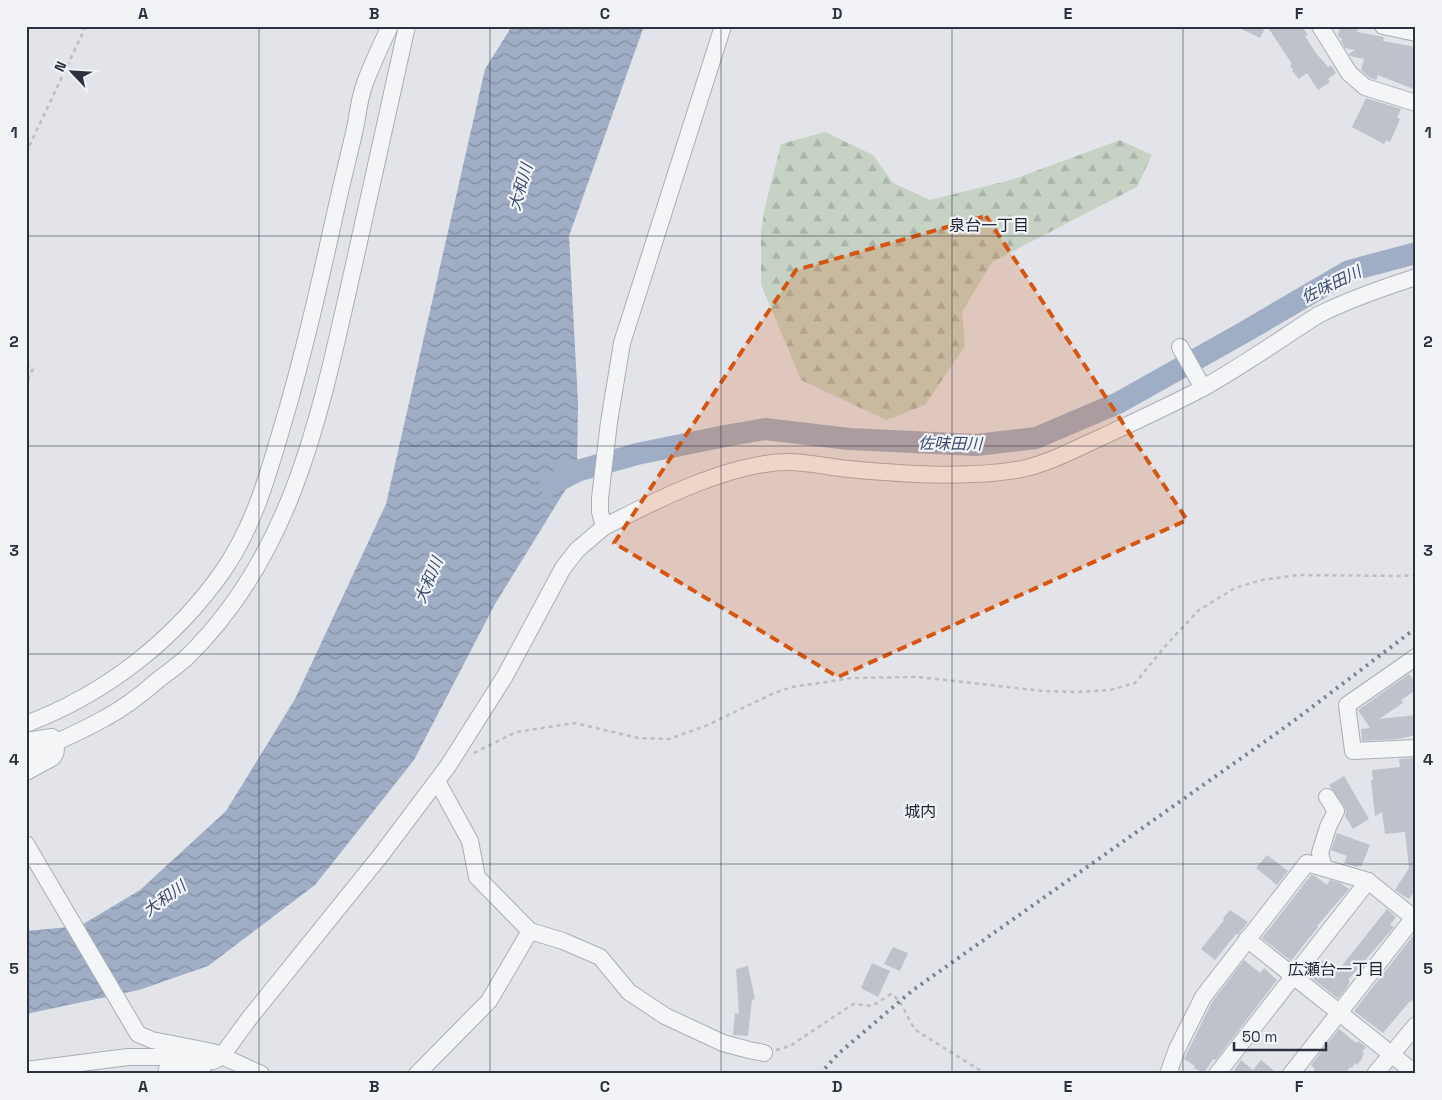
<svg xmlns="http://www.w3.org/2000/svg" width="1442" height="1100" font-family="'Space Grotesk','Noto Sans JP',sans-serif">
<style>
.forest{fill:url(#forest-firs)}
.water{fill:url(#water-waves)}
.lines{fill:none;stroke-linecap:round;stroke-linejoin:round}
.river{stroke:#a0aec5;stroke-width:22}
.building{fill:#bfc2cb}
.minor-casing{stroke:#abaeb6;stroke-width:18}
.path{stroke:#bcbec3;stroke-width:2.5;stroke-dasharray:4 4;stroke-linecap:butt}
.minor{stroke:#f4f5f7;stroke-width:16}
.rail{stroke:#7d8290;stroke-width:4;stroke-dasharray:2.5 5;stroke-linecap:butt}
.marked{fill:#d55511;fill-opacity:0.2;stroke:#d55511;stroke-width:4;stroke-dasharray:10 6;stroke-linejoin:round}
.grid{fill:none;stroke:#2b313f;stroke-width:1;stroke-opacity:0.55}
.labels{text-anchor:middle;stroke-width:4.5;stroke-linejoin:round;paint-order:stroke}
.water-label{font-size:16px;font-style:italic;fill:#3a4c6e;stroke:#f1f3f6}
.neighbourhood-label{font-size:16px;fill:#1e2230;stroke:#f1f3f6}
.neatline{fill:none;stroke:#2b313f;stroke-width:2}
.grid-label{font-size:16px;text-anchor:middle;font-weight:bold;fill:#2b313f}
</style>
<defs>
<pattern id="forest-firs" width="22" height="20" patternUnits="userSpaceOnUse" patternTransform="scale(1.25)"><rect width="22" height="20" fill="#c6d2c4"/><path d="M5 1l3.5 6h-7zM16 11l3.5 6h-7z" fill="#aab5a9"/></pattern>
<pattern id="water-waves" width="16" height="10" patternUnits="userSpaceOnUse" patternTransform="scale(1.25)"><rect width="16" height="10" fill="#a0aec5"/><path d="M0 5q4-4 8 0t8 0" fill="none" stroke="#838ea1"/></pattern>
</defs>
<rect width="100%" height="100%" fill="#e2e4e9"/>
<path class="forest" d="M825,132l48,23 20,28 37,17 81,-20 109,-40 32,15 -15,32 -145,75 -30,50 3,34 -40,59 -39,15 -85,-40 -40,-96v-53l4,-24 16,-63z"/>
<path class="water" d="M512,26h132l-75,210 9,166 -1,69 -82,133 -81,156 -99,125 -107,81 -69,24 -113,24v-83l54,-5 60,-36 86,-79 69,-112 91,-195 99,-435z"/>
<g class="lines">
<path class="river" d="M550,485l27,-14 60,-17 88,-18 40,-7 84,10 127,6 60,-7 82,-35 123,-69 108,-63 67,-18"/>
</g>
<g class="building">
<path d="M1235,26h31l-6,12z"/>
<path d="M1267,26h35l6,9 -3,1 10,16 13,15 3,-2 5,8 -8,6 2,3 -12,8 -11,-17 -8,6 -7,-8 1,-1 -3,-4 2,-2z"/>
<path d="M1340,26l18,2 -1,4 27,5 -1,4 33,6v43l-38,-15 -2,5 -6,-2 -9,-8 3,-11 -14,-3 -1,-2 6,-4 -10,-2 -4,-7 1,-2 -4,-3z"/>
<path d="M1366,98l35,11 -4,9 3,1 -10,23 -4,-2 -2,4 -32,-17z"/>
<path d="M1409,674l7,9v7l-15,10 2,3 -24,16 37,-4v20l-18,4 -36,2 -1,-12 9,-1 -12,-18z"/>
<path d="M1414,758l2,17v114l-7,10 -14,-9 14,-22 -4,-36 -20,2 -3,-22 -7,4 -4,-35 2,-1 -1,-10 28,-3 -1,-8z"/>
<path d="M1344,776l25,43 -16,10 -8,-13 1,-5 -2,-5 -15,-21z"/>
<path d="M1337,833l33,12 -9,22 -3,-2 -1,2 -13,-4 3,-7 -16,-6z"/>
<path d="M1267,855l21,16 -11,14 -21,-17z"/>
<path d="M1311,875l4,1 12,9 3,-5 10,3 9,6 -32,37 1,1 -27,34 -29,-23z"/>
<path d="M1387,909l9,8 -6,8 4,2 -46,53 2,1 -3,6 -8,10 -2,1 -26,-21 2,-2 -3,-1 12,-14 15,12z"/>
<path d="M1230,910l18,12 -10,13 -2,-1 -21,26 -14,-11 23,-29 -1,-2z"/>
<path d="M1416,932v65l-5,5 -1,-1 -27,32 -29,-22z"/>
<path d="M893,947l15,6 -8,18 -16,-7z"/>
<path d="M1244,960l16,13 4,-5 13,12 -59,77 -3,3 -2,-1 -9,14 -10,-5 1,-2 -11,-7 28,-57z"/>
<path d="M872,963l18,8 -12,26 -17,-9z"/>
<path d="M748,966l7,33 -3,1 -4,36 -15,-1 2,-22 4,1 -3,-45z"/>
<path d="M1339,1029l17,14 2,-2 8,6 -4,5 2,2 -2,2 1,1 -6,8 -2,-2 -3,5 -2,-1 -5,7h-34l4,-5 -4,-4z"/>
<path d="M1241,1060l12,10 8,-10 17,14h-46z"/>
</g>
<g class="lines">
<defs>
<g id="minor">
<path d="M723,26l-101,317 -13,79 -9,76v14l4,15c50,-26 127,-65 184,-65 20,0 40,5 61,7 52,5 121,10 173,0 28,-6 55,-21 82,-33 32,-15 65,-30 97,-47 40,-22 78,-49 117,-74 32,-16 64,-27 98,-38"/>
<path d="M1320,26l29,47 16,14 51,16"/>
<path d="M1383,26l33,7"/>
<path d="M1180,347l23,41"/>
<path d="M1416,657l-69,48 6,46 63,-3"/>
<path d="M26,724c79,-30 148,-83 197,-153 29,-42 43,-89 57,-137 23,-76 40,-152 57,-229 6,-27 13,-54 19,-81 2,-14 4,-28 9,-41 7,-19 16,-38 25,-57"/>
<path d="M26,741l26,-4c3,8 7,14 0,21l-26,14"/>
<path d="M26,755c27,-11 54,-23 79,-37 19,-10 37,-24 53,-38 9,-7 19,-14 28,-22 108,-104 135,-248 167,-389 18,-81 36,-162 54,-243"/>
<path d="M437,781l33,60 7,36 53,54 33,10 37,16 29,35 36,24 58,27 26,7 15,3"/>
<path d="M26,844l112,190 14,6 61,12 48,22"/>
<path d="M1324,868l-4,-15 8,-26 8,-16 -9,-14"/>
<path d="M1247,939l169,135"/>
<path d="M26,1070l102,-13h47l31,5 7,-1 8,-4 27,-37 133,-165 67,-89 57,-90 58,-108 14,-18 27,-23"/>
<path d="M166,1074l1,-5 35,1"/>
<path d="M417,1074l72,-73 41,-70"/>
<path d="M1168,1074l9,-25 26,-52 104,-134 61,18 46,37"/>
<path d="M1217,1074l151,-193"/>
<path d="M1291,1074l125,-159"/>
<path d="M1375,1074l41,-49"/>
</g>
</defs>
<use href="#minor" class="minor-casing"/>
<g class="path">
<path d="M26,153l60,-127"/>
<path d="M26,365l7,4 -7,14"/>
<path d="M474,753l42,-21 59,-9 63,15 31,1 39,-14 66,-32 18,-6 60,-9 67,-1 124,14 35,1 32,-2 25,-7 32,-39 32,-34 36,-22 27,-8 36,-5 101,1 17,-1"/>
<path d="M776,1050l14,-4 63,-42 19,2 19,-12c15,10 14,24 26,37l69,43"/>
</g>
<use href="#minor" class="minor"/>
<path class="rail" d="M820,1074l18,-20 75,-64 378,-267 125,-95"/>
</g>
<path class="marked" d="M986,216l201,304 -349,157 -224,-134 182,-273z"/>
<path class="grid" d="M259,26v1048M490,26v1048M721,26v1048M952,26v1048M1183,26v1048M26,236h1390M26,446h1390M26,654h1390M26,864h1390"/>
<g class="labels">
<g class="water-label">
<text transform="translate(520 187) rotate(-74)" y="6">大和川</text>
<text transform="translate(1331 284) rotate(-26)" y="6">佐味田川</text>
<text transform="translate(950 443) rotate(1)" y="6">佐味田川</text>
<text transform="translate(428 580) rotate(-67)" y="6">大和川</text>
<text transform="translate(164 898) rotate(-36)" y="6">大和川</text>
</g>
<g class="neighbourhood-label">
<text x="989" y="231">泉台一丁目</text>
<text x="920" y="817">城内</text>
<text x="1336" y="975">広瀬台一丁目</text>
</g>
</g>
<rect width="1442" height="1100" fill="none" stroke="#f1f3f6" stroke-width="55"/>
<g transform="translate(72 72) rotate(295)" stroke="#f1f3f6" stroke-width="4" paint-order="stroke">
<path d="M0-4L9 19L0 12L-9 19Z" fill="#2b313f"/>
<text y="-8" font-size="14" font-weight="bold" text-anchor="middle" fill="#2b313f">N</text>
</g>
<path d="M1234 1042v8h92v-8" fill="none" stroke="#2b313f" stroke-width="2.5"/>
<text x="1242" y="1042" font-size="15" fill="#2b313f" stroke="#f1f3f6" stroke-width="4" paint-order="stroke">50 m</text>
<rect x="28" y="28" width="1386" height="1044" class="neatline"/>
<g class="grid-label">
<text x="143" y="19">A</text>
<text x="374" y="19">B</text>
<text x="605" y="19">C</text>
<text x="837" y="19">D</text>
<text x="1068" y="19">E</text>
<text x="1299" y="19">F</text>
<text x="14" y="138">1</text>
<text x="1428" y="138">1</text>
<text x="14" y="347">2</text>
<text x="1428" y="347">2</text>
<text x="14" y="556">3</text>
<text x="1428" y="556">3</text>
<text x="14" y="765">4</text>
<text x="1428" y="765">4</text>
<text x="14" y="974">5</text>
<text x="1428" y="974">5</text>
<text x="143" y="1092">A</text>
<text x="374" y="1092">B</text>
<text x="605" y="1092">C</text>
<text x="837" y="1092">D</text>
<text x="1068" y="1092">E</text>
<text x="1299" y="1092">F</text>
</g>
</svg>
